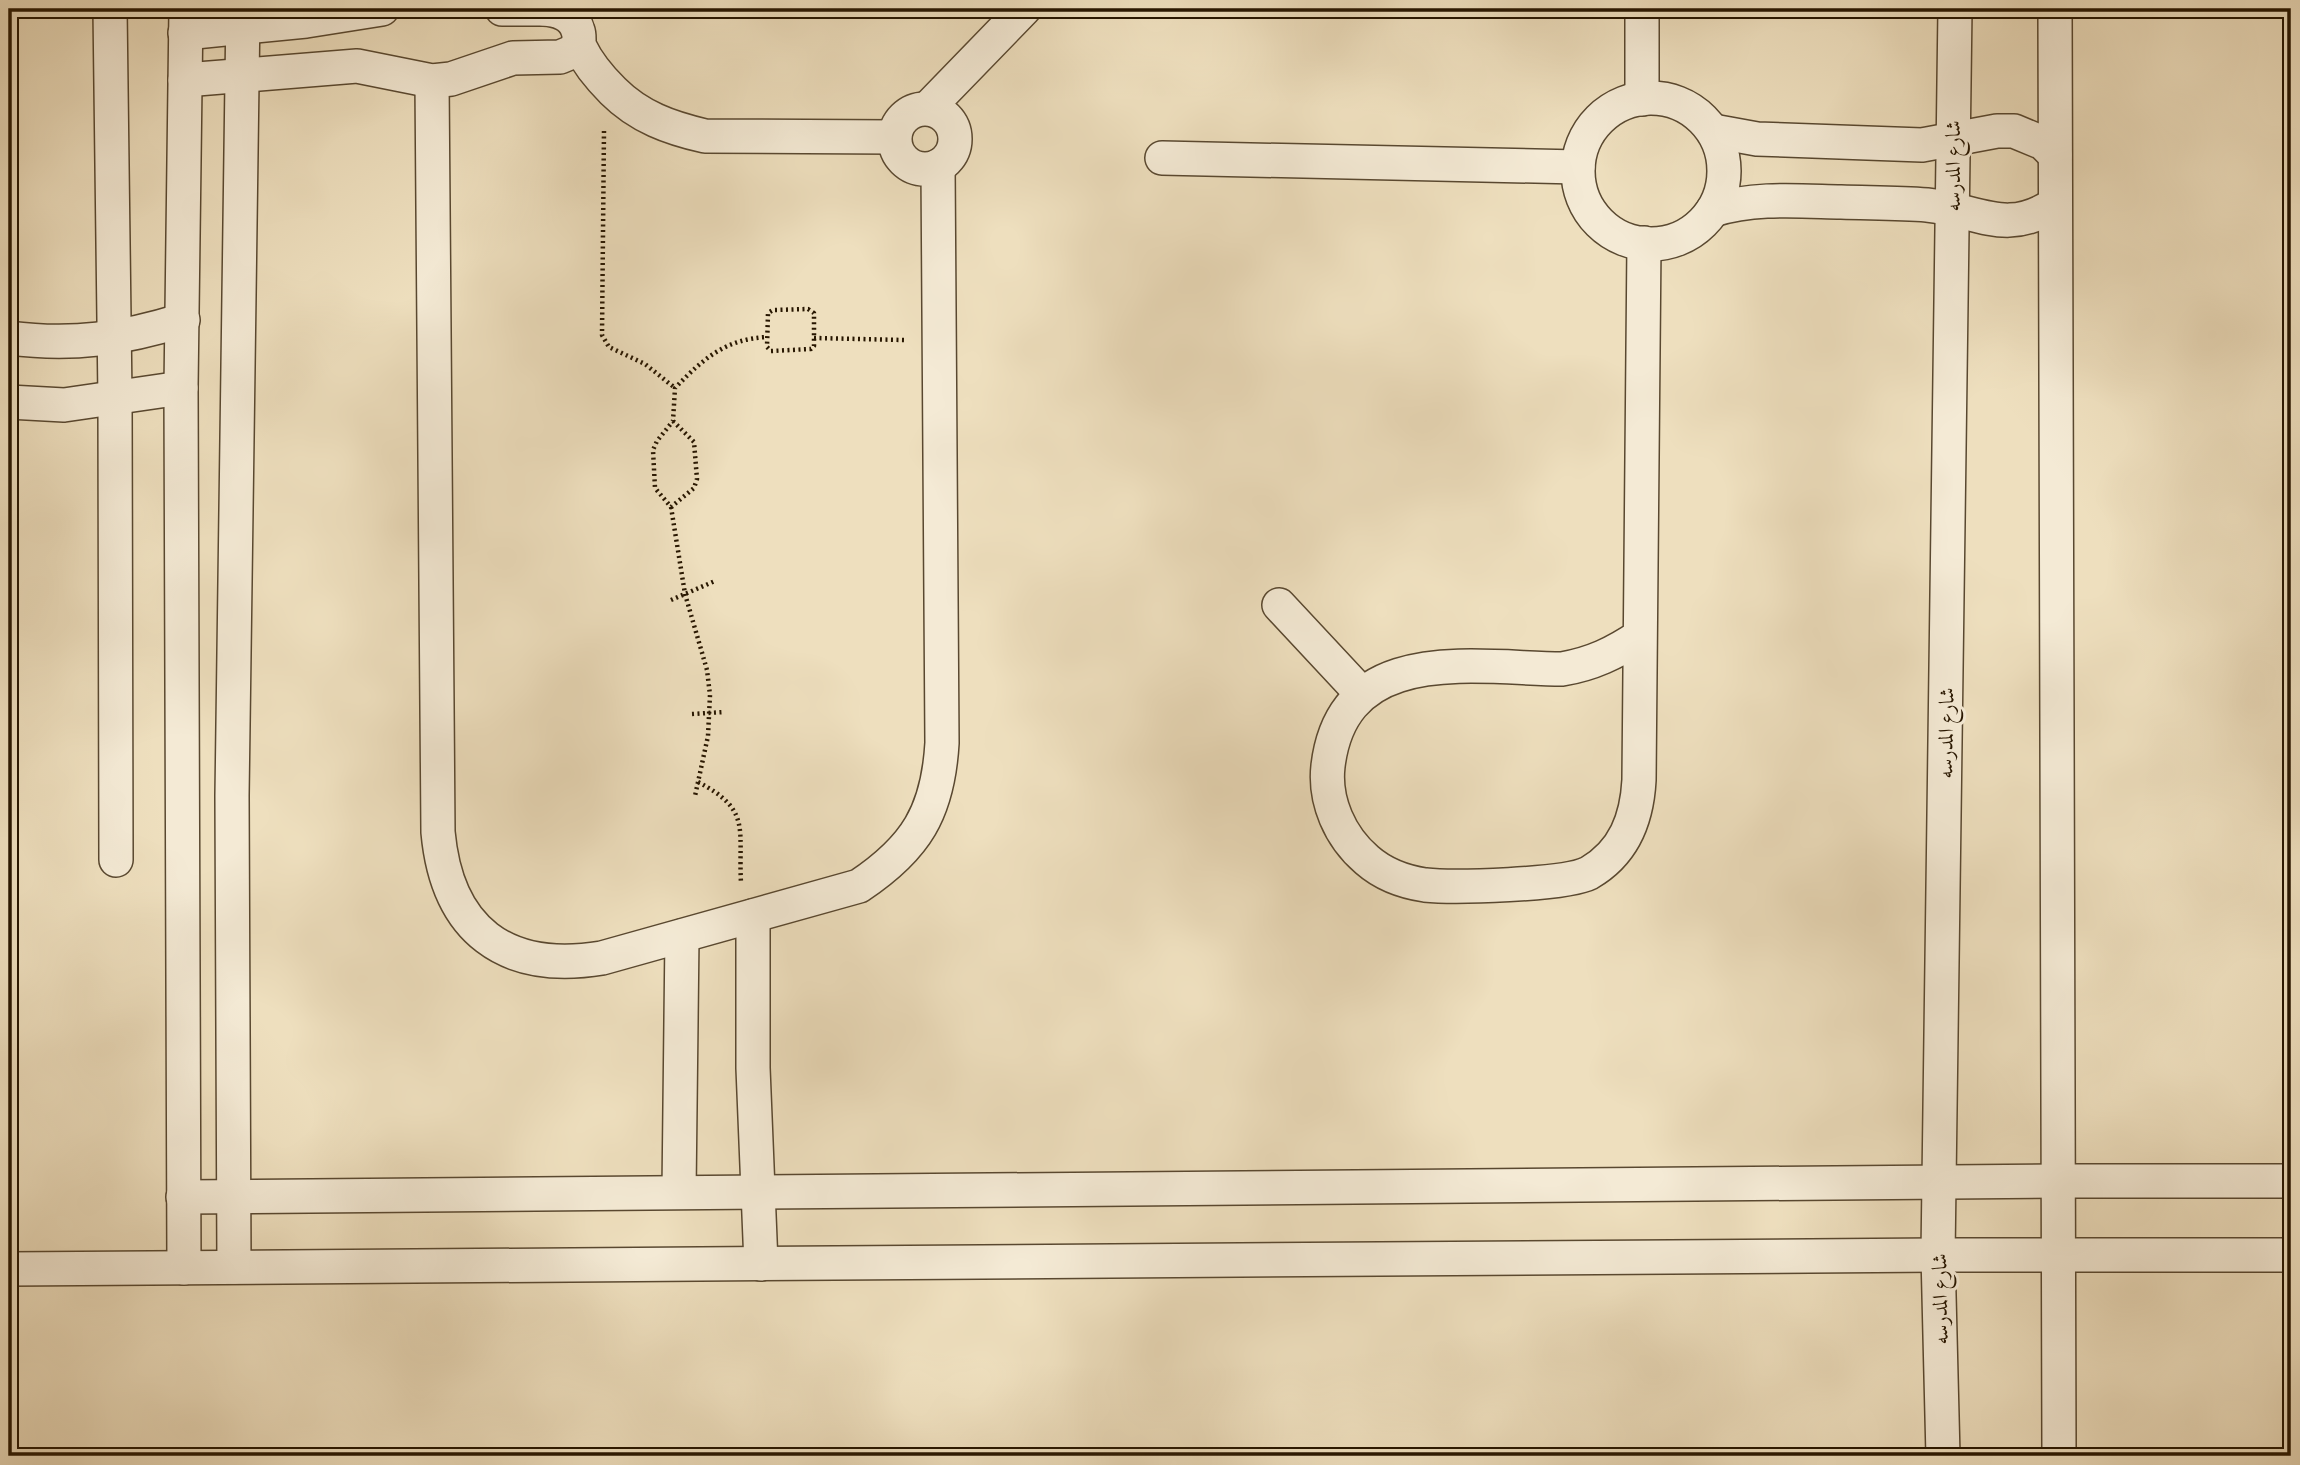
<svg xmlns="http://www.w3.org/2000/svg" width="2300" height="1465" font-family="'IM FELL English',Amiri,serif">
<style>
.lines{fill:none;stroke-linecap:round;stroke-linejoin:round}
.minor-casing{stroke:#594830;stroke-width:36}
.path{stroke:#271600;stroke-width:4.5;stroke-dasharray:2 3.5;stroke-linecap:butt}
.minor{stroke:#f4ead5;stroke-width:33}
.labels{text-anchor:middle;stroke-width:6;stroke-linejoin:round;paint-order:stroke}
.street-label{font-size:21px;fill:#271600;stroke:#f4ead5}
</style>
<rect width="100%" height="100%" fill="#eedfbe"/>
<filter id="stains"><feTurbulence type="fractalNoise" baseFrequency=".00286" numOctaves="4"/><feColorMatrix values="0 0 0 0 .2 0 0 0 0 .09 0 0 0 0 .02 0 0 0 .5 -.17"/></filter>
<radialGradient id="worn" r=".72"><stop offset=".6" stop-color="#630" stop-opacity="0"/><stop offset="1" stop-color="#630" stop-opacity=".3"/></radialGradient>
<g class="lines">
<defs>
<g id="minor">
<path d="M110,9l5,389 1,462"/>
<path d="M502,9h40"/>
<path d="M544,9c15,1 30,6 34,22 2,5 0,11 2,16 7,15 21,32 33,44 26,26 57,37 92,45l189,1"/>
<path d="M1642,9v90"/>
<path d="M2055,9l4,1447"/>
<path d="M185,33l121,-12 76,-12"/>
<path d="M185,80l172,-14 75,15 19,-2 62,-21 47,-1 12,-5 7,-7"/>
<path d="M432,81l6,751c9,98 67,142 164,126l257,-72c57,-38 79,-74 83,-143l-4,-577"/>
<circle cx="1651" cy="171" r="73"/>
<path d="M928,108l96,-99"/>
<circle cx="925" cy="139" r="30"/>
<path d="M1713,131l44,8 165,6 75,-14h17l29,12 12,12"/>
<path d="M1162,158l416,9"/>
<path d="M1713,210c42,-13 85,-9 128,-8 28,1 58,1 86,3 51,5 79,32 128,-1"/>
<path d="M9,338c64,8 113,1 174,-18"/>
<path d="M9,402l55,3 117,-17"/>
<path d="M1279,605l83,89"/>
<path d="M1640,636c-25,17 -48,28 -78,33 -90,-1 -219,-27 -234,97 -4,35 12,71 39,94 16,14 38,22 58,25 28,3 141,0 164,-12 36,-21 48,-55 50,-93l5,-537"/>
<path d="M753,916v152l8,196"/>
<path d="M679,1192l3,-256"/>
<path d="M183,1197l1875,-16h233"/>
<path d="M234,1267l-2,-471 11,-787"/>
<path d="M184,1268l-3,-880 5,-379"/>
<path d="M9,1269l1929,-14h353"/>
<path d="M1943,1456l-5,-201 17,-1246"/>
</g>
</defs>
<use href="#minor" class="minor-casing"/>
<g class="path">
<path d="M604,131l-2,204 7,12 36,17 30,24"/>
<path d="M808,309l6,4v33l-3,3 -40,2 -4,-4 1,-34 5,-3z"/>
<path d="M814,338l90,2"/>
<path d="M673,421l21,21 3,37 -3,9 -23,19 -16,-19 -2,-38 4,-9 16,-20 2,-33c28,-29 50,-49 92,-51"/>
<path d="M671,507l14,87 22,76 3,25 -2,41 -13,60"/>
<path d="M671,600l44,-19"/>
<path d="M692,714l32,-2"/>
<path d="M698,782c54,28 40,47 43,101"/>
</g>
<use href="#minor" class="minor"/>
</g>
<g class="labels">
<g class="street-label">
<text transform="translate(1953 166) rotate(-90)" y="7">شارع المدرسه</text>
<text transform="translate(1946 733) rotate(-89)" y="7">شارع المدرسه</text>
<text transform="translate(1940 1299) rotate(-91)" y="7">شارع المدرسه</text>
</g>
</g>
<rect width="2300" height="1465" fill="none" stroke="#eedfbe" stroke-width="35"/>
<rect x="10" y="10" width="2279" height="1444" fill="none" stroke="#271600" stroke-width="3.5"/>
<rect x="18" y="18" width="2265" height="1430" fill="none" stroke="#271600" stroke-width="2"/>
<rect width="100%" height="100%" filter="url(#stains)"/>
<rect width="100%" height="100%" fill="url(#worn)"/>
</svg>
